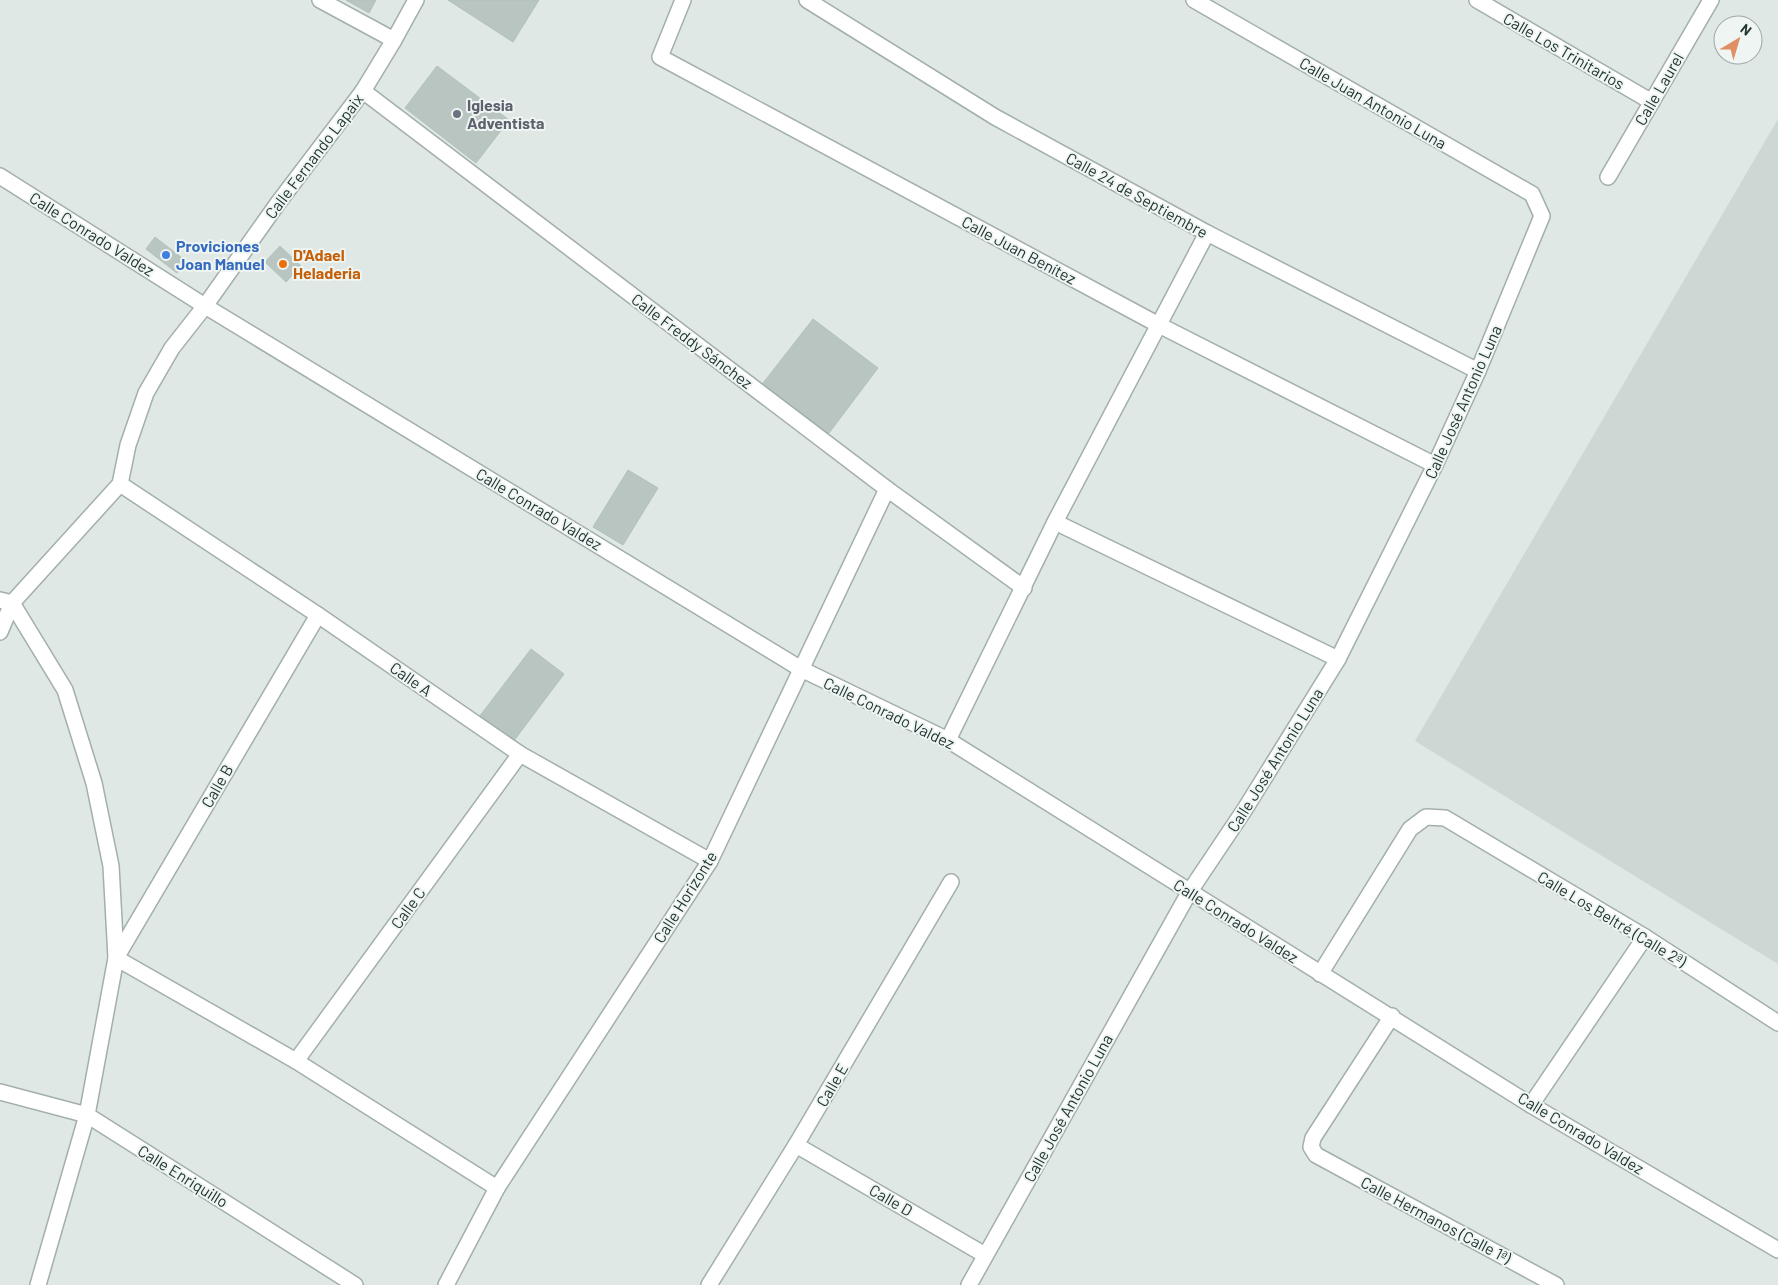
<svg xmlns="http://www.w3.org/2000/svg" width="1778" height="1285" font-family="Barlow,sans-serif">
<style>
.built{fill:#cdd8d4}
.building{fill:#b8c5c1;stroke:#b2c1bc}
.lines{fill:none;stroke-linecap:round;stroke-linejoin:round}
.street-casing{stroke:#a3afac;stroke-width:18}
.street{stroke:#fff;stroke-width:15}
.worship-dot{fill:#6b7280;stroke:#eff5f3;stroke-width:2}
.shop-dot{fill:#3f7fe0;stroke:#eff5f3;stroke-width:2}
.food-dot{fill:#e8710a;stroke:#eff5f3;stroke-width:2}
.labels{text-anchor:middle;stroke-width:4;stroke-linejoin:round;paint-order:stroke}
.street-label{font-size:16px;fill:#223633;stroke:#eff5f3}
.worship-label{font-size:16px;font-weight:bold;fill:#5b616d;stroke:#eff5f3;text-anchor:start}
.shop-label{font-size:16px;font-weight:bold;fill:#366cbe;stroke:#eff5f3;text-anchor:start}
.food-label{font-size:16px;font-weight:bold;fill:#c56008;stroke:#eff5f3;text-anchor:start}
</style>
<rect width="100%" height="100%" fill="#dfe8e5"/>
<path class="built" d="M1778,119v845l-363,-223z"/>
<g class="building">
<path d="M346,0h30l-7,13z"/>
<path d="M448,0h91l-26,42z"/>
<path d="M437,66l72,54 -33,43 -71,-55z"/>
<path d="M155,237l31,24 -9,12 -31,-24z"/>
<path d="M280,246l21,20 -15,16 -21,-20z"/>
<path d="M813,319l65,49 -52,69 -66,-50z"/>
<path d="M628,470l30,18 -35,57 -30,-18z"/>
<path d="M531,649l33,25 -54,72 -34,-25z"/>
</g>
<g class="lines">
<defs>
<g id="street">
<path d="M320,0l74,40"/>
<path d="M683,0l-23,57 497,267 278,141"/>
<path d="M807,0l188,117 212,116 271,138"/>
<path d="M1477,0l175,102"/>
<path d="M363,91l524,398 137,99"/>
<path d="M0,176l205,130 596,363 147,71 583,365 247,145"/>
<path d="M1608,177l103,-177"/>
<path d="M120,484l198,131 202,139 190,107"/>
<path d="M1055,522l283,137"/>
<path d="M0,600l12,3 53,87 29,93 17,83 5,92 -29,157 -49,170"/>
<path d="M318,615l-202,343 180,103 201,127"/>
<path d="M0,632l12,-29 108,-119 8,-39 18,-52 26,-45 33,-42 73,-103 85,-112 31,-51 22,-40"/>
<path d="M948,740l107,-218 152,-289"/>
<path d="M1320,974l90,-145 16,-12 19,1 200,119 133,86"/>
<path d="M1392,1016l-79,122 -2,9 5,8 240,130"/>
<path d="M296,1061l224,-307"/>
<path d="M0,1092l87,23 268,170"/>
<path d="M1531,1105l114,-168"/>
<path d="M796,1145l189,110"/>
<path d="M446,1285l51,-97 213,-327 177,-372"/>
<path d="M709,1285l87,-140 155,-263"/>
<path d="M969,1285l221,-394 55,-82 93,-150 97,-194 43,-94 64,-155 -10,-22 -338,-194"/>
</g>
</defs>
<use href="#street" class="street-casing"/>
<use href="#street" class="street"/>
</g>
<circle class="worship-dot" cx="457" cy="114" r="5"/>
<circle class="shop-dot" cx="166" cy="255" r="5"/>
<circle class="food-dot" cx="283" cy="264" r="5"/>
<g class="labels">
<g class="street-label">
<text transform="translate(1564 51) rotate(30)" y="6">Calle Los Trinitarios</text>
<text transform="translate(1659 89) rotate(-60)" y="6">Calle Laurel</text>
<text transform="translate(1373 103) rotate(30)" y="6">Calle Juan Antonio Luna</text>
<text transform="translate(314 156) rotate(-53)" y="6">Calle Fernando Lapaix</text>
<text transform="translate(1137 195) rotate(29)" y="6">Calle 24 de Septiembre</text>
<text transform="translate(92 234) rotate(32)" y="6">Calle Conrado Valdez</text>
<text transform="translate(1019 250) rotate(28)" y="6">Calle Juan Benítez</text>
<text transform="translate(692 341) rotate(37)" y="6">Calle Freddy Sánchez</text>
<text transform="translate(1463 402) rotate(-66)" y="6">Calle José Antonio Luna</text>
<text transform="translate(539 509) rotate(31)" y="6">Calle Conrado Valdez</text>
<text transform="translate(411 679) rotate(35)" y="6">Calle A</text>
<text transform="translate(889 713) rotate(26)" y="6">Calle Conrado Valdez</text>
<text transform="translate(1275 760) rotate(-58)" y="6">Calle José Antonio Luna</text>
<text transform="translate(217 786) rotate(-60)" y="6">Calle B</text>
<text transform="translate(685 897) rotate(-58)" y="6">Calle Horizonte</text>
<text transform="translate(408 908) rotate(-54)" y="6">Calle C</text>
<text transform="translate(1612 919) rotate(31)" y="6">Calle Los Beltré (Calle 2ª)</text>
<text transform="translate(1236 921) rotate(32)" y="6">Calle Conrado Valdez</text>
<text transform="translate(832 1085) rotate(-60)" y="6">Calle E</text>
<text transform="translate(1068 1108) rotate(-61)" y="6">Calle José Antonio Luna</text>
<text transform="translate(1581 1133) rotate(31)" y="6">Calle Conrado Valdez</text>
<text transform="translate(183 1176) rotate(32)" y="6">Calle Enriquillo</text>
<text transform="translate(891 1200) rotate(30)" y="6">Calle D</text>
<text transform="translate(1436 1220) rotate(28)" y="6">Calle Hermanos (Calle 1ª)</text>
</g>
<g class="worship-label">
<text x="467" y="111">Iglesia<tspan x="467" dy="18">Adventista</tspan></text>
</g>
<g class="shop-label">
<text x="176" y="252">Proviciones<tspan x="176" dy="18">Joan Manuel</tspan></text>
</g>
<g class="food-label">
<text x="293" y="261">D'Adael<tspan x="293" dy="18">Heladeria</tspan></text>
</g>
</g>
<g transform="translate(1738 40) rotate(38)"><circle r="24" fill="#eff5f3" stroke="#9da9a6"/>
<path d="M0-4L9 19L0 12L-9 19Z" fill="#e08f65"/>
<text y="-8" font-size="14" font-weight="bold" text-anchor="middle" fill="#223633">N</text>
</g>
</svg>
